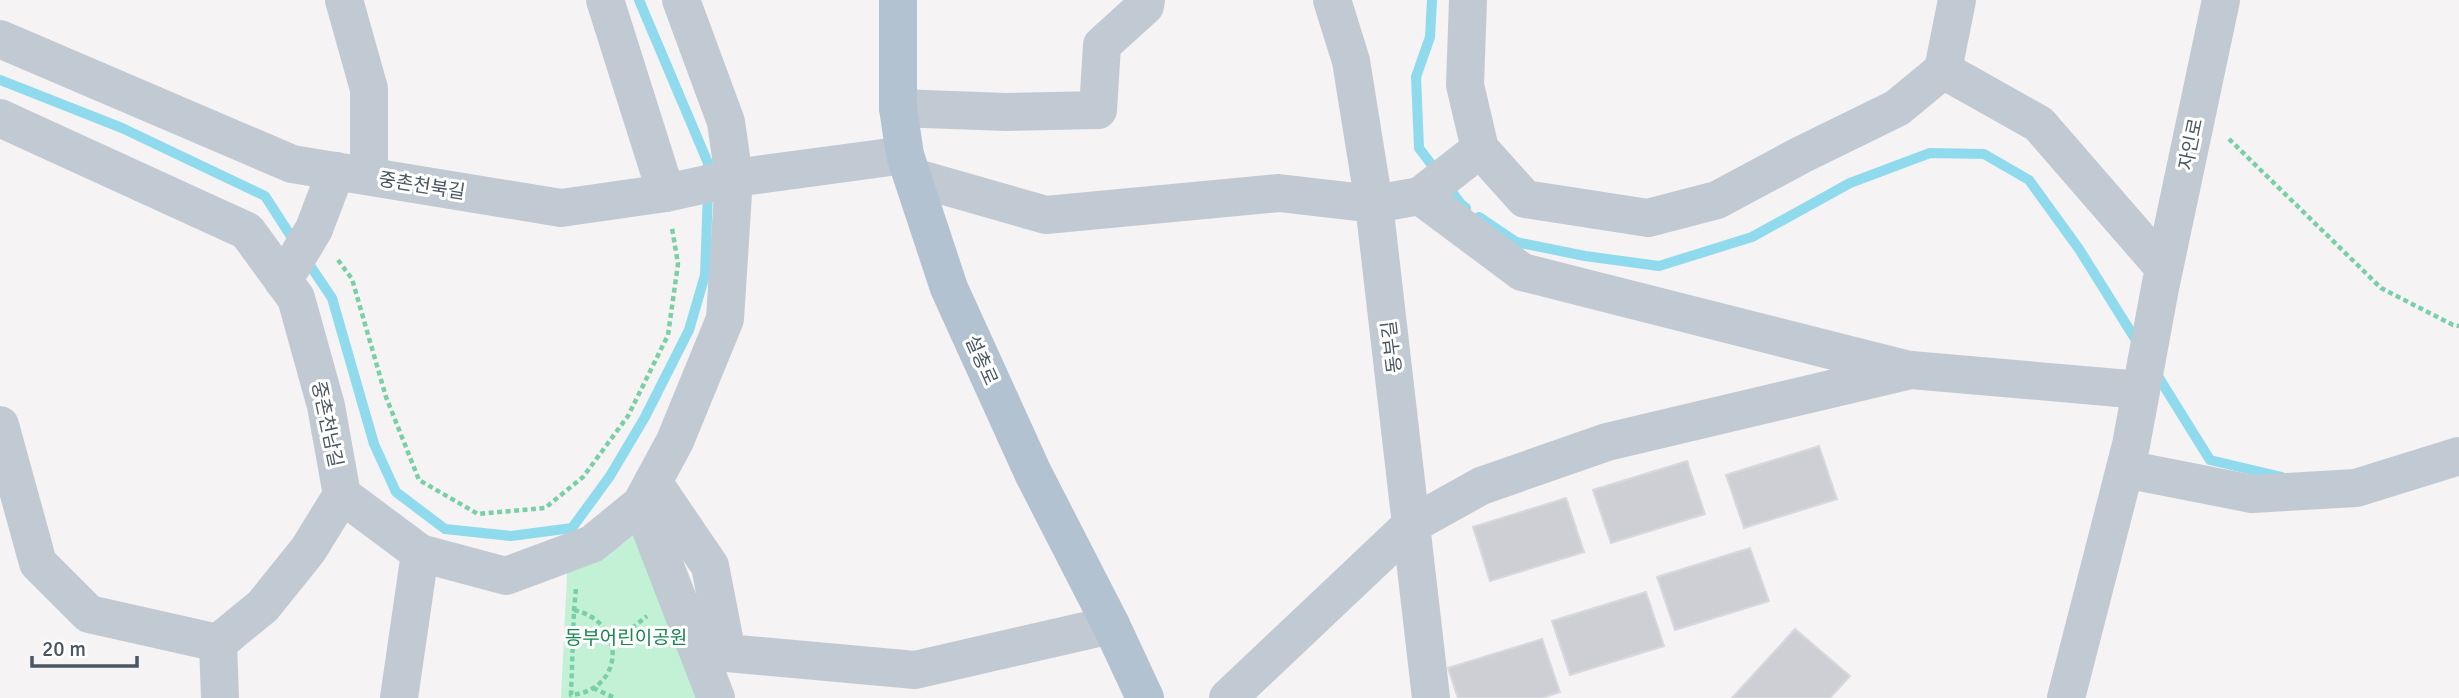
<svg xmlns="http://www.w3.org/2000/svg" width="2459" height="698" font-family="Signika,'Noto Sans KR',sans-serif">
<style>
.green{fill:#c3f1d5}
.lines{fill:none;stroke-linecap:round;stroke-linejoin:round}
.stream{stroke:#90daee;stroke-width:10}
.building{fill:#cdcfd5;stroke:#d7d9de;stroke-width:2}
.path{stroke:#7ad0a6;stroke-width:4.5;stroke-dasharray:5 3.5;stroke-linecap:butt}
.minor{stroke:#c1cad2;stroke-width:38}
.major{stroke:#b3c2d1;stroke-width:38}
.labels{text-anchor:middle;stroke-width:6;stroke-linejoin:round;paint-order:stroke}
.street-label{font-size:19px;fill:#4a5661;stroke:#fff}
.park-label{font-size:19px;fill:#17864f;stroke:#fff}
</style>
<rect width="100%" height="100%" fill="#f5f3f3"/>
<path class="green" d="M641,504l75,194h-155l7,-145z"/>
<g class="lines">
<g class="stream">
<path d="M639,0l69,163v13"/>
<path d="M1432,0l-2,37 -14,40 3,71 42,56 5,4"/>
<path d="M0,80l122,48 143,68 31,48"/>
<path d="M1479,217l37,25 69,14 74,10 93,-29 98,-54 80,-30 54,1 45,26 50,69 60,96"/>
<path d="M305,258l27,40 42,146 22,48 49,37 66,7 61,-8 38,-52 35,-59 44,-87 16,-55 3,-83"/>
<path d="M2154,370l56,90 72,17"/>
</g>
</g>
<g class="building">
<path d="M1819,446l18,53 -93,29 -18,-53z"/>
<path d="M1687,461l18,53 -94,29 -18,-53z"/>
<path d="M1566,498l18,54 -94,29 -17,-54z"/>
<path d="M1750,548l19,53 -94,29 -18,-53z"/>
<path d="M1646,592l18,54 -94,29 -18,-54z"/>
<path d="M1795,629l55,47 -20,22h-98z"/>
<path d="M1542,639l18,53 -18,6h-84l-10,-30z"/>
</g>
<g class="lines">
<g class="path">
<path d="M2229,139l152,149 72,37 6,1"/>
<path d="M338,260l14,19 34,118 33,83 59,34 67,-6 38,-31 45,-61 40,-81 10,-71 -6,-36"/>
<path d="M574,610c53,12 51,80 -3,85z"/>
<path d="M574,611l2,-23"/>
<path d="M612,644l35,-28"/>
<path d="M593,688l22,10"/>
</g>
<g class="minor">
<path d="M344,0l25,89v87"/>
<path d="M605,0l61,193"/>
<path d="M1332,0l19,61 23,143 57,494"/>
<path d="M1468,0l-3,85 15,64 45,50 123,19 69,-18 84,-45 96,-47 46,-38 96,54 125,144"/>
<path d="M0,39l292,125 269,44 105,-15 68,-15 171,-23"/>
<path d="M1943,70l14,-70"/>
<path d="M898,108l108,4 92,-2 4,-65 43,-39 1,-6"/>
<path d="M0,118l247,113 49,67 30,108 16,89 78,58 86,23 86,-32 49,-40 34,-63 50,-122 9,-141 -8,-56 -45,-122"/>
<path d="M913,177l133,38 233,-22 95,11 46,-8 60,-47"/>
<path d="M1420,196l102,76 383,97"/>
<path d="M283,281l31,-52 22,-58"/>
<path d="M0,425l38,138 51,51 129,29 2,55"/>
<path d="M2125,469l127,25 104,-6 103,-32"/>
<path d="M653,482l57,84 17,87 188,17 196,-45"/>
<path d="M641,504l75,194"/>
<path d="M218,643l45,-37 45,-56 34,-55"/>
<path d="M399,698l21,-145"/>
<path d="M1228,698l183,-173 70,-39 126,-44 304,-72 230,20"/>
<path d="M2066,698l65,-253 29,-157 61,-288"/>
</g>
<path class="major" d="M898,0v108l7,47 44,133 84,185 78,152 34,73"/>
</g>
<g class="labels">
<g class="street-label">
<text transform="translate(2190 144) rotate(-78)" y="7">자인로</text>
<text transform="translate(422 185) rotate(9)" y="7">중촌천북길</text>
<text transform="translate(1391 347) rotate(-97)" y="7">동부길</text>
<text transform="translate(982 360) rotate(66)" y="7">설총로</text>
<text transform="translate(328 424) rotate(78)" y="7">중촌천남길</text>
</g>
<g class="park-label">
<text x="626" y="644">동부어린이공원</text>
</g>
</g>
<path d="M32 656v10h105v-10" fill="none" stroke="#4a5661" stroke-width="3.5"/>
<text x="42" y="656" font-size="21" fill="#4a5661" stroke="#ffffff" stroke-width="5" paint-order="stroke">20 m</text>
</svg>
